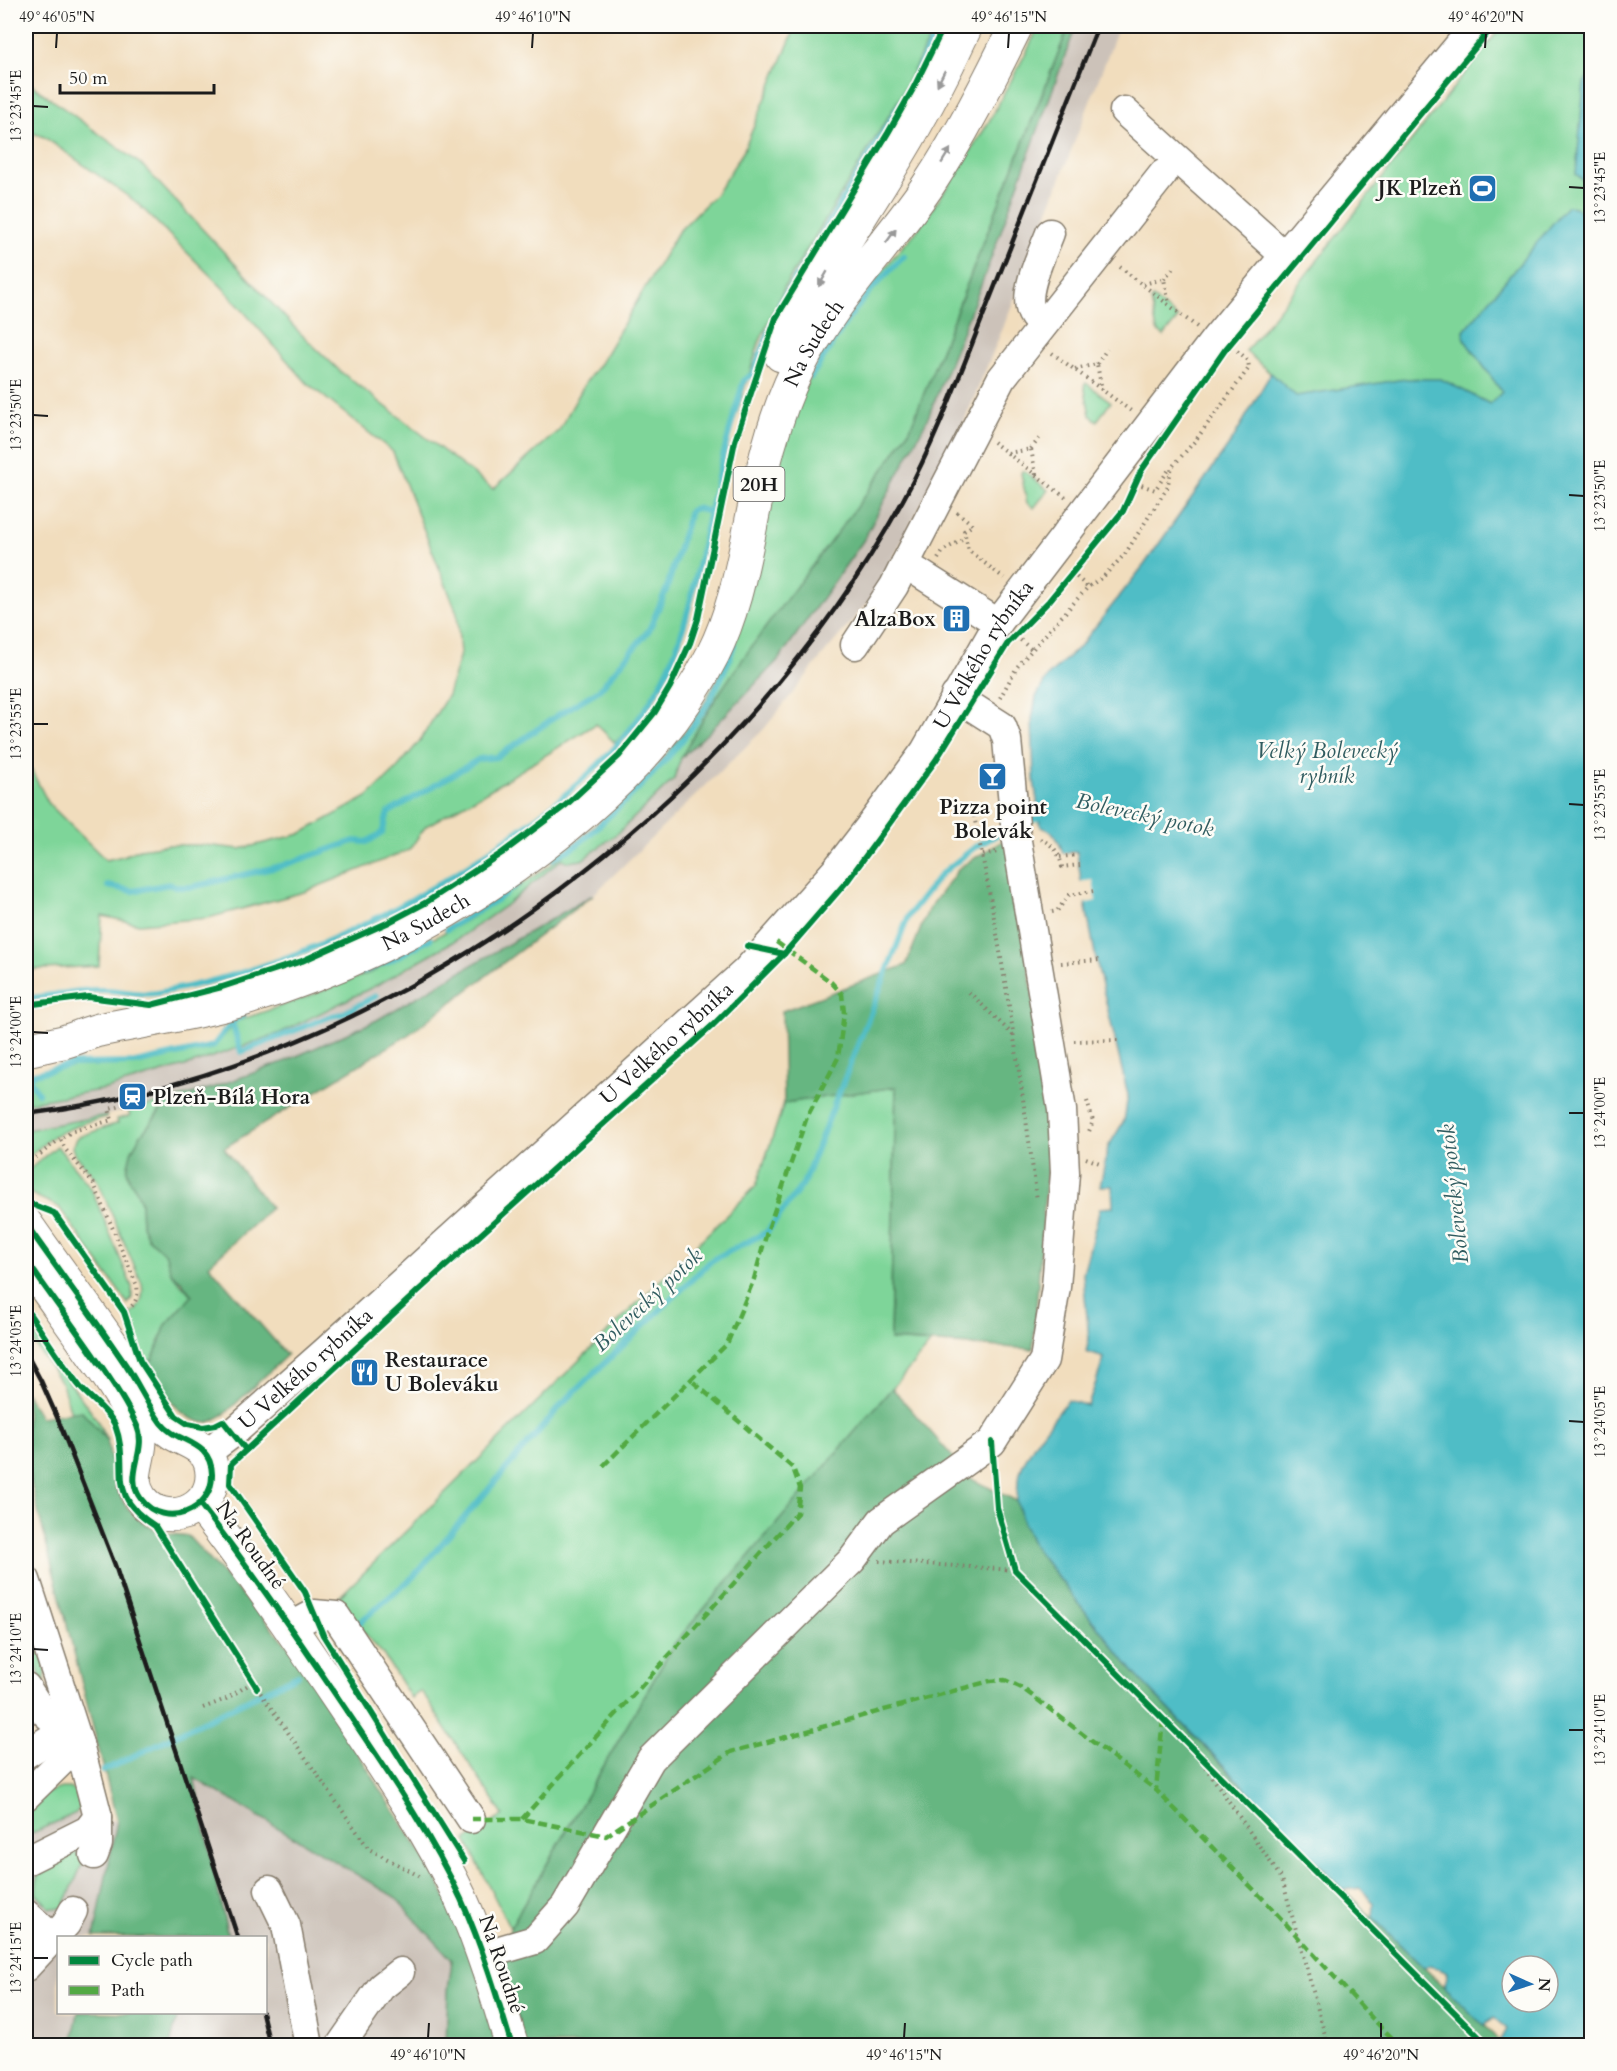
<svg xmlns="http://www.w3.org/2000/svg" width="1617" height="2071" font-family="Cardo,serif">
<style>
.industrial{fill:#ccc2b9}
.green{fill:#7ed599;stroke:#4d785a;stroke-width:1.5}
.forest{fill:#66b681;stroke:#41694e;stroke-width:1.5}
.water{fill:#4fbdc6;stroke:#366c71;stroke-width:1.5;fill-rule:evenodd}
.pier{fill:#f1ddbd}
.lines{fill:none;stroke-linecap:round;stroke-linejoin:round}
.stream{stroke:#4fbdc6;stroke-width:6}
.minor-casing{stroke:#867c6c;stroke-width:31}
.major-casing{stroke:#867c6c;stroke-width:35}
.path{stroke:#867c6c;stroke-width:4;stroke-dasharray:1.5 4.5;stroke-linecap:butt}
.minor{stroke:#fff;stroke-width:28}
.major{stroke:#fff;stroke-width:33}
.rail{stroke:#1c1c1c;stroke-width:4.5}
.quiet{stroke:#52a943;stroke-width:4.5;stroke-dasharray:9 4.5;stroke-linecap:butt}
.cycleway-casing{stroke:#fdfcf7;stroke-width:10}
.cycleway{stroke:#00873e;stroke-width:6}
.oneway{fill:#999}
.ticks{fill:none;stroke:#1c1c1c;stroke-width:2}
.labels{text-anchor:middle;stroke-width:5;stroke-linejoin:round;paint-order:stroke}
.shield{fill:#fdfcf7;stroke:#605f5e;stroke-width:1.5}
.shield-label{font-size:20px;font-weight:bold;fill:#1c1c1c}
.poi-label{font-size:21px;font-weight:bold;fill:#1c1c1c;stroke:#fdfcf7;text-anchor:end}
.street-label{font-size:21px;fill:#1c1c1c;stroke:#fdfcf7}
.water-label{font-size:22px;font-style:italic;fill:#305c60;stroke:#fdfcf7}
.neatline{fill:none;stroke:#1c1c1c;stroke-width:2}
.ticks-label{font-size:15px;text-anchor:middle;fill:#1c1c1c}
</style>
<rect width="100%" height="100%" fill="#fdfcf7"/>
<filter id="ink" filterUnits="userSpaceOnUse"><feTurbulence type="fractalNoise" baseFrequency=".0167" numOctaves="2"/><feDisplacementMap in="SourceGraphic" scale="12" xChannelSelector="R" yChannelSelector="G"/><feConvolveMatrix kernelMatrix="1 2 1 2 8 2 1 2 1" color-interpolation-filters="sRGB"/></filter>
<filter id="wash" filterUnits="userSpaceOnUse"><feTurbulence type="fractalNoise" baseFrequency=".008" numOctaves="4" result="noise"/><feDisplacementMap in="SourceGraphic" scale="24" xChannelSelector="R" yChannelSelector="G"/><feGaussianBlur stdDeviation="1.35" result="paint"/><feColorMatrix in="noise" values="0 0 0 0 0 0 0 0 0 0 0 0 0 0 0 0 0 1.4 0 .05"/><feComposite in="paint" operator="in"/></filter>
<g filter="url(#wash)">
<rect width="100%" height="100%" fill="#f1ddbd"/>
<g class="industrial">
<path d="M1076,26h43l-116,302 -40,96 -89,171 -51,60 -59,74 -171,166 -216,125 -91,41 -74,27 -101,26 -85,16v-27l80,-14 89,-26 85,-30 126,-63 53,-32 46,-32 130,-107 78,-71 66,-69 84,-118 64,-121 56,-140z"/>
<path d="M26,1636l19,53 -19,55z"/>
<path d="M193,1778l202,119 57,63 -4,30 -2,55 -276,1 8,-33 88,-1v-74l-38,-1z"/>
<path d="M26,1793l50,20 41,8 -23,116 -36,1v74l20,1 -6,32h-46z"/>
</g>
<g class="green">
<path d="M796,26h139l-34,70 -116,190 -26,57 -35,111 -32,147 -24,71 -26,43 -27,28 -19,-19 -113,70 -57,32 -17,24 -105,42 -96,26 -69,6 -37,-8 -3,50 -73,4v-210l23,44 57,56 17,-4 17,-7 28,-4h37l35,4 60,-15 67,-37 25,-23 27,-32 29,-47 12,-41 -3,-41 -64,-161 -86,-69 -84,-95 -87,-86 -92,-65 -18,-6v-50l116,84 157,167 42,40 152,117 66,-59 27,-48 15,-20 77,-130 38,-38 27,-42z"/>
<path d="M1039,26h30l-159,403 -30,48 -137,182 -30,43 -32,56 -7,21 -56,54 -36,27 -13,2 -7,-3 -57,47 -46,32 -80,46 -99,49 -85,30 -89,26 -80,14v-25l2,-1 46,-11 61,-1 78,-17 24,-27 64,-22 71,-27 95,-52 52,-33 45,-32 4,-7 47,-40 35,-34 43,-54 10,-15 15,-28 67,-249 39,-80 70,-92 22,-24 41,-59 30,-48 40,-74z"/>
<path d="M1502,26h89v388l-358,25 38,-65 -25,-23z"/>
<path d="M1153,298l25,20 -14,18 -7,-5 -6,-30z"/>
<path d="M1086,383l25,19 -14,19 -7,-6 -6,-30z"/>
<path d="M1023,470l25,20 -14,18 -7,-5 -6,-30z"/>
<path d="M896,1087l-6,253 41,3 -256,300 -165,285 -44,-88 37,-25 -82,-124 -10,7 -29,-45 -33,-37 -23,-6 430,-424 28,-83z"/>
<path d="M168,1101l-27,34 -9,15 -5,20 3,11 7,10 4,12 1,22 6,13 18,17 5,18 21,23 -26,29 -13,34 -5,3 -8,-13 -9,-35c10,-7 13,-18 11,-30l-45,-104 -23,-27 -2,-6 6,-10 40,-14 -1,-4 13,-3 -2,-6z"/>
<path d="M106,1115l1,2 -23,6 -31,13 -27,23v-29z"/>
<path d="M57,1146l34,42 41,99v11l-4,6 -69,-97 -28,-13 -5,-7v-15z"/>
<path d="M26,1322l71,98 10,20 -25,-29 -11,2 -9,-29 -36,-52z"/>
<path d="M26,1608l19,55v26l-19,-53z"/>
<path d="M61,1788h8l10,5 2,14 -5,6 -50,23v-27l23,-17z"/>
<path d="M88,1851l-25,57h-13l-14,-14 1,-17c19,-17 26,-23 51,-26z"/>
</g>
<g class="forest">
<path d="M1069,26h7l-93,254 -56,140 -64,121 -84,118 -66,69 -32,30c10,-19 21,-37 32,-55 61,-95 137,-179 197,-274z"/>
<path d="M1009,837l42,279 -18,233 -143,-9 6,-253 -112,16 -2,-92 124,-46 22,-55 32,-43z"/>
<path d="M593,895l-185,140 -184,113 47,60 -62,57 78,90 -62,59 -17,9c-32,-2 -45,-36 -60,-61l5,-3 13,-34 26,-29 -10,-14 -11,-9 -5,-18 -18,-17 -6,-13 -1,-22 -4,-12 -7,-10 -3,-11 5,-20 9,-15 27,-34 44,-13 74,-27 91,-41z"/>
<path d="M892,1388l81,92 44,21 6,22 11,24 101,127 183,191 186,180h-980l-19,-77 5,-40 165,-285z"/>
<path d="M26,1393l14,24 42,-6 25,29 10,49 10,19 11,11 20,13 30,4 105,115 142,224 33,69 33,101h-55l2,-55 4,-30 -57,-63 -201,-119 34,159h-134l23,-116 -91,-357z"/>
<path d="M78,2013v-1l100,1 -8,32h-98z"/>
</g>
<g class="water">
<path d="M1591,71v117l-15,-14 8,-91z"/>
<path d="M1567,206l8,1 17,13 -1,1825h-87l-4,-3 7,-13 -13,-11 -11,7 -39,-38 4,-14 -18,-8 -6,3 -51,-50 1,-15 -14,-15 -16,2 -209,-216 -101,-127 -11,-24 -6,-22 1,-21 5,-16 12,-21 33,-43 20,6 16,-48 -18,-6 3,-13 -6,-65 17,-66 13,-1 -1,-21h-12l8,-39 16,-26 4,-26 -31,-131 -16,-82 -4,-30 -14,1c-5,-13 -7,-22 -22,-26l-7,-46 -2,-62 4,-22 11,-20 34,-32 63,-80 89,-126 38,-66 25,23 109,-17h36l49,25 12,-12 -38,-53v-8zM1512,1966h36v36h-36z"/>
</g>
<path class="pier" d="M1093,880l3,21 -14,3 -4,-22z"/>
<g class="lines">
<g class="stream">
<path d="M811,377l37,-58 21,-27 35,-36"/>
<path d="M1023,823l22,-7"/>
<path d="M552,859c6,-4 13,-7 20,-11 13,-8 26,-22 38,-33 52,-47 103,-101 124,-170"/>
<path d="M108,886l25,5 37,-7 8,3h14l89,-21 73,-25 13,1 15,-9 6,-20 91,-54 18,-2 64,-44 38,-23 50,-60 18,-42 23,-77 5,-3 15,4"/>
<path d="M447,929l54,-32 18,-14"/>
<path d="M361,972l24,-9 45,-24"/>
<path d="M26,999c25,-3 53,-10 78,-9 17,0 36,6 53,3 134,-24 259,-86 368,-167 57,-42 115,-93 144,-159 19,-43 26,-88 36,-133 11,-52 24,-103 39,-154l9,-6 28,-72 123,-204 35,-72"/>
<path d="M232,1022l9,30 90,-36 11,-2 34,-18"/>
<path d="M27,1075l11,18"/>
<path d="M26,1076l47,-12 62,-1 78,-17 19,-24 10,-6"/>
<path d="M359,1623l54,-46 150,-174 149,-143 55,-28 36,-48 106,-269 32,-41 34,-27 33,-18"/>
<path d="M103,1771l195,-96"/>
</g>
</g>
</g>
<g filter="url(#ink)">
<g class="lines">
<defs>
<g id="minor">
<path d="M1124,111l161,145"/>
<path d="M1042,326c-4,-4 -10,-10 -11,-15 -8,-20 12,-59 19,-78"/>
<path d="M998,623l-93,-59 96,-185 162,-205"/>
<path d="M855,645l39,-59 11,-22"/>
<path id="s1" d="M205,1454l28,-21 93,-82 419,-379 90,-101 38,-49 52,-71 73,-128 217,-284 260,-313"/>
<path d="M26,1580l53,164 -53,52"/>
<path d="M290,1627l24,-13 22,2 135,203"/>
<path d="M26,1687l13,20 40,37 19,73v27l-4,11"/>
<path d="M26,1754l38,-24"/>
<path d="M26,1861l62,-31 10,-13"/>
<path d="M269,1890l17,35 23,121"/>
<path d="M26,1914l27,24 -27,29"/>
<path d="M53,1938l13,-14 7,-13"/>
<path d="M483,1955l52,-15 30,-34 86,-147 201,-199 29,-39 111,-79 52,-82 12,-73 9,-114 -3,-63 -46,-275 -9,-95 -5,-14 -47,-30"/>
<path d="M340,2046l41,-59 19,-15"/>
</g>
<g id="major">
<path d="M781,355c31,-64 70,-123 107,-183 29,-47 55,-96 78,-146"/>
<path id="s2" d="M26,1050c12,-3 24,-5 37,-8 12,-3 24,-9 36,-12 48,-10 96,-16 143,-30 126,-38 241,-101 341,-187 53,-46 98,-95 130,-159 20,-40 28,-82 37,-125 11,-56 23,-110 48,-161 33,-67 87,-120 129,-181 34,-51 62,-106 89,-161"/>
<path d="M26,1224c32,46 66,91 97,137 14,20 24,43 38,62 16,21 50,16 51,51 1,38 -48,56 -71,25 -18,-23 7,-48 -4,-73 -11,-25 -27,-48 -43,-70 -22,-32 -46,-64 -68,-96"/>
<path d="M200,1504c50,64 95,130 140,197 43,64 88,128 121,198 21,47 36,97 51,147"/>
</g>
</defs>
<use href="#minor" class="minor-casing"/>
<use href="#major" class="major-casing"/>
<g class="path">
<path d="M1120,267l77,60"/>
<path d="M1164,279l10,-12"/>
<path d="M1143,284l21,-5 5,25"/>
<path d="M1052,353l79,58"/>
<path d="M1097,364l10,-15"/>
<path d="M1075,369l22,-5 5,26"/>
<path d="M993,442l73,56"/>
<path d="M1031,449l10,-13"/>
<path d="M1008,453l23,-4 5,26"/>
<path d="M1136,483l19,7 15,-22"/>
<path d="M957,512l16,13 -9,6 5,20 35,27"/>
<path d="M938,559l6,-9 22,-12"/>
<path d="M1072,573l16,14"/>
<path d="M1016,636l16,14"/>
<path d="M1000,698l17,-31 21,-24 50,-56 16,-11 21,-22 42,-66 5,-21 23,-26 54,-73 -1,-8 -13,-11"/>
<path d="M974,816c27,127 46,256 63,384"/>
<path d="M1040,839c13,5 20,15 22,28l18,-2"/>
<path d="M983,855l14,-3"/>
<path d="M1060,857l18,-2"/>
<path d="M1052,912l5,-1 12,-16 25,-4"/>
<path d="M1061,963l38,-3"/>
<path d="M969,992l45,44"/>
<path d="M1074,1041l44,-1"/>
<path d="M1087,1101l6,20 -5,13"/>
<path d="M1086,1158l16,6"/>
<path d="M26,1165l34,-26"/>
<path d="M121,1311c13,-2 18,-13 16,-25l-43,-102 -28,-34 -6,-11 13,-8 39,-11 -3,-11 35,-8"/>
<path d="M879,1561l136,9"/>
<path d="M257,1688l112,161 52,28"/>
<path d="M203,1708l23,-9 27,-17"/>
<path d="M1195,1752l87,127 46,167"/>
</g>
<use href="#minor" class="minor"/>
<use href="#major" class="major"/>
<g class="rail">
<path d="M26,1114c357,-43 706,-301 877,-614 34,-62 58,-129 84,-194 37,-93 74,-187 111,-280"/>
<path d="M26,1353l15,28 16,36 58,148 123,373"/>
<path d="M262,2012l8,34"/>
</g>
<g class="quiet">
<path d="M603,1466l124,-122 27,-65 13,-47 40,-115 31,-59 6,-45 -2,-19 -11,-12 -56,-41"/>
<path d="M1163,1719l-7,71 108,110 108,118 28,28"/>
<path d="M471,1819h51l84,17 125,-84 259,-71 15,-1 17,8 134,102"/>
<path d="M522,1819l275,-306 3,-25 -7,-20 -102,-88"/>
</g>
<defs>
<g id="cycleway">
<path d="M747,946l37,8 64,-74 88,-120 72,-117 41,-42 74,-90 18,-40 84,-121 268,-324"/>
<path d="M26,1005l62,-8 63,8 71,-18 80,-26 85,-38 38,-20 77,-50 64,-48 53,-49 36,-44 15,-25 20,-44 8,-24 37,-178 41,-123 112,-185 25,-44 31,-63"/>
<path d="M26,1202l28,11 70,99 16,49 36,55 12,8 15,3 12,-2 8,-4 23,29"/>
<path d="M26,1224c32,46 66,91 97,137 14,20 24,43 38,62 16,21 50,16 51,51 1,38 -48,56 -71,25 -18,-23 7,-48 -4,-73 -11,-25 -27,-48 -43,-70 -22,-32 -46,-64 -68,-96"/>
<path d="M26,1309c18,26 35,54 55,79 9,10 29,25 34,37 17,45 -12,68 40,101l102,162"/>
<path d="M992,1442l5,66 18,62 473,476"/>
<path d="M200,1504c50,64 95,130 140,197 43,64 88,128 121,198 21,47 36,97 51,147"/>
<path d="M464,1861l-141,-226 -18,-43 -75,-108 1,-20 187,-173 295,-266 71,-71"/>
</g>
</defs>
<use href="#cycleway" class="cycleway-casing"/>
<use href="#cycleway" class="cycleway"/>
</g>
<defs><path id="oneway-solid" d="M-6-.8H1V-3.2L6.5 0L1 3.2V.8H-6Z" transform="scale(1.5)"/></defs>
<g class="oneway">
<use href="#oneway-solid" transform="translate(941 78) rotate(117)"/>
<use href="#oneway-solid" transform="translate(946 156) rotate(-58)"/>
<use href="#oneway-solid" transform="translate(891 236) rotate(-54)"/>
<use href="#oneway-solid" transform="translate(823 279) rotate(120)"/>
</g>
</g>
<path class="ticks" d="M56,48l1,-15M532,48l1,-15M1008,48l1,-15M1485,48l1,-15M33,106l15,1M1569,187l15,1M33,415l15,1M1569,495l15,1M33,724h15M1569,804l15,1M33,1032l15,1M1569,1113h15M33,1341h15M1569,1421l15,1M33,1649l15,1M1569,1730h15M33,1958h15M428,2038l1,-15M904,2038l1,-15M1381,2038v-15"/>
<defs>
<symbol id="stadium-square" viewBox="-11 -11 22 22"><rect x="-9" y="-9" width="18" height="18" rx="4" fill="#1f6fb2" stroke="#fdfcf7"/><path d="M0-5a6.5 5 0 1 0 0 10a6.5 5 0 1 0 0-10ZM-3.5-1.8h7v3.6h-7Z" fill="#fff"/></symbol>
<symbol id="building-square" viewBox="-11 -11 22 22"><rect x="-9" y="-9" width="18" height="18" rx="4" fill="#1f6fb2" stroke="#fdfcf7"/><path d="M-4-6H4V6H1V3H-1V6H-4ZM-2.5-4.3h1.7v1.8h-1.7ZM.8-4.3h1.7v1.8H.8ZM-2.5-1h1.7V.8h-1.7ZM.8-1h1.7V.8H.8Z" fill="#fff"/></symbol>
<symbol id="bar-square" viewBox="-11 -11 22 22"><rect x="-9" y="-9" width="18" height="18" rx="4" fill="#1f6fb2" stroke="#fdfcf7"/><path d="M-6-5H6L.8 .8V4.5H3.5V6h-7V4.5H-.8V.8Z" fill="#fff"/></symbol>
<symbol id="station-square" viewBox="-11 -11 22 22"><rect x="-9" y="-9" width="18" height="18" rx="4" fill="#1f6fb2" stroke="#fdfcf7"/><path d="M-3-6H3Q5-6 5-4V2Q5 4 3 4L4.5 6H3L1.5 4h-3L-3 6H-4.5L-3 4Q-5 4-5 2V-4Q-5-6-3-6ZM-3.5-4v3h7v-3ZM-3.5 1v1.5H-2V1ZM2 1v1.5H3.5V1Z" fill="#fff"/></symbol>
<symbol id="restaurant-square" viewBox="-11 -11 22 22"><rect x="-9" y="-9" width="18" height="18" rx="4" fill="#1f6fb2" stroke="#fdfcf7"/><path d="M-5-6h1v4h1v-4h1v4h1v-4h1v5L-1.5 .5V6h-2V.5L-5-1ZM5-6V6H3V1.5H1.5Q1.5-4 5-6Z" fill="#fff"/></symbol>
</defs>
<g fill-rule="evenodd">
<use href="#stadium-square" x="1466" y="172" width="33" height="33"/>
<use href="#building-square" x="940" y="602" width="33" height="33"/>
<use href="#bar-square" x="976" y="760" width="33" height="33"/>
<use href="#station-square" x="116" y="1080" width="33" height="33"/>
<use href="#restaurant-square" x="348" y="1356" width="33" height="33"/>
</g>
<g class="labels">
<rect class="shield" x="733.5" y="467" width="51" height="34" rx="4.5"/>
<g class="shield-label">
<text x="759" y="491">20H</text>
</g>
<g class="poi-label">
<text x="1462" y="195">JK Plzeň</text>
<text x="936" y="626">AlzaBox</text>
<text x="993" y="814" text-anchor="middle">Pizza point<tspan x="993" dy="24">Bolevák</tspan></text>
<text x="153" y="1104" text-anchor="start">Plzeň-Bílá Hora</text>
<text x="385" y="1367" text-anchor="start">Restaurace<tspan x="385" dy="24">U Boleváku</tspan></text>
</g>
<g class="street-label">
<text dy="7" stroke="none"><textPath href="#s2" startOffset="1149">Na Sudech</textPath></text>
<text dy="7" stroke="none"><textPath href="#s1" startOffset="1122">U Velkého rybníka</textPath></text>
<text dy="7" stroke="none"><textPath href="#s2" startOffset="422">Na Sudech</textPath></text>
<text dy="7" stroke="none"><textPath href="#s1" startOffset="618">U Velkého rybníka</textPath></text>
<text dy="7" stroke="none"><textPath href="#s1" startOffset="132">U Velkého rybníka</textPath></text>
<text transform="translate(251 1545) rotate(54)" y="7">Na Roudné</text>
<text transform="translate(502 1964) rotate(71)" y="7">Na Roudné</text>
</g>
<g class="water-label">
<text x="1327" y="758">Velký Bolevecký<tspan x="1327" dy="25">rybník</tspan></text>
<text transform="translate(1145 814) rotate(12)" y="8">Bolevecký potok</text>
<text transform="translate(1453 1194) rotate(-96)" y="8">Bolevecký potok</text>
<text transform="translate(647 1299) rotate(-43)" y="8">Bolevecký potok</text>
</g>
</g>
<rect width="1617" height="2071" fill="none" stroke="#fdfcf7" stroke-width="66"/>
<rect x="57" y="1936" width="210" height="78" fill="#fdfcf7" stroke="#a3a29f" stroke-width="1.5"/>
<rect x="69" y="1956" width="30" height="9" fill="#00873e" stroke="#a3a29f" stroke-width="1.5"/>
<text x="111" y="1966" font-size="18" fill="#1c1c1c">Cycle path</text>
<rect x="69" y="1986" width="30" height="9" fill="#52a943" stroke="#a3a29f" stroke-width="1.5"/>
<text x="111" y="1996" font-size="18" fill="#1c1c1c">Path</text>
<g transform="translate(1530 1984) rotate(93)"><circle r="28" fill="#fdfcf7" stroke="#a3a29f" stroke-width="1.5"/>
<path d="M0-4.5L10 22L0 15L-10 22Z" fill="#1f6fb2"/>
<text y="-9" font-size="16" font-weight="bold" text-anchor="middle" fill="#1c1c1c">N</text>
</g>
<path d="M60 84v9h154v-9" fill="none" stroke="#1c1c1c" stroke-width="3"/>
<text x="69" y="84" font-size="18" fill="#1c1c1c" stroke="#fdfcf7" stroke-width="4.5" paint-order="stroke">50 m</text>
<rect x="33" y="33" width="1551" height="2005" class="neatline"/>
<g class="ticks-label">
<text x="57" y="22">49°46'05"N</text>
<text x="533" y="22">49°46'10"N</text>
<text x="1009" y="22">49°46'15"N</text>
<text x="1486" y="22">49°46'20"N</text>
<text transform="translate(16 106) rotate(-90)" y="5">13°23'45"E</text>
<text transform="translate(1600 188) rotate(-90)" y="5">13°23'45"E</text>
<text transform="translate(16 415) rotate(-90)" y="5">13°23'50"E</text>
<text transform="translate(1600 496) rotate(-90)" y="5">13°23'50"E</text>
<text transform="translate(16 724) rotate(-90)" y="5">13°23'55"E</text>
<text transform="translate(1600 805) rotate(-90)" y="5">13°23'55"E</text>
<text transform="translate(16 1032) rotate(-90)" y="5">13°24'00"E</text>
<text transform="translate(1600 1113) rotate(-90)" y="5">13°24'00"E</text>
<text transform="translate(16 1341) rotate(-90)" y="5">13°24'05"E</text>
<text transform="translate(1600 1422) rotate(-90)" y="5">13°24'05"E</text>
<text transform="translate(16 1649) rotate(-90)" y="5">13°24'10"E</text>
<text transform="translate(1600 1730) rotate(-90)" y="5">13°24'10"E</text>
<text transform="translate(16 1958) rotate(-90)" y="5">13°24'15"E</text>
<text x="428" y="2060">49°46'10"N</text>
<text x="904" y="2060">49°46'15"N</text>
<text x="1381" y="2060">49°46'20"N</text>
</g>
</svg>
